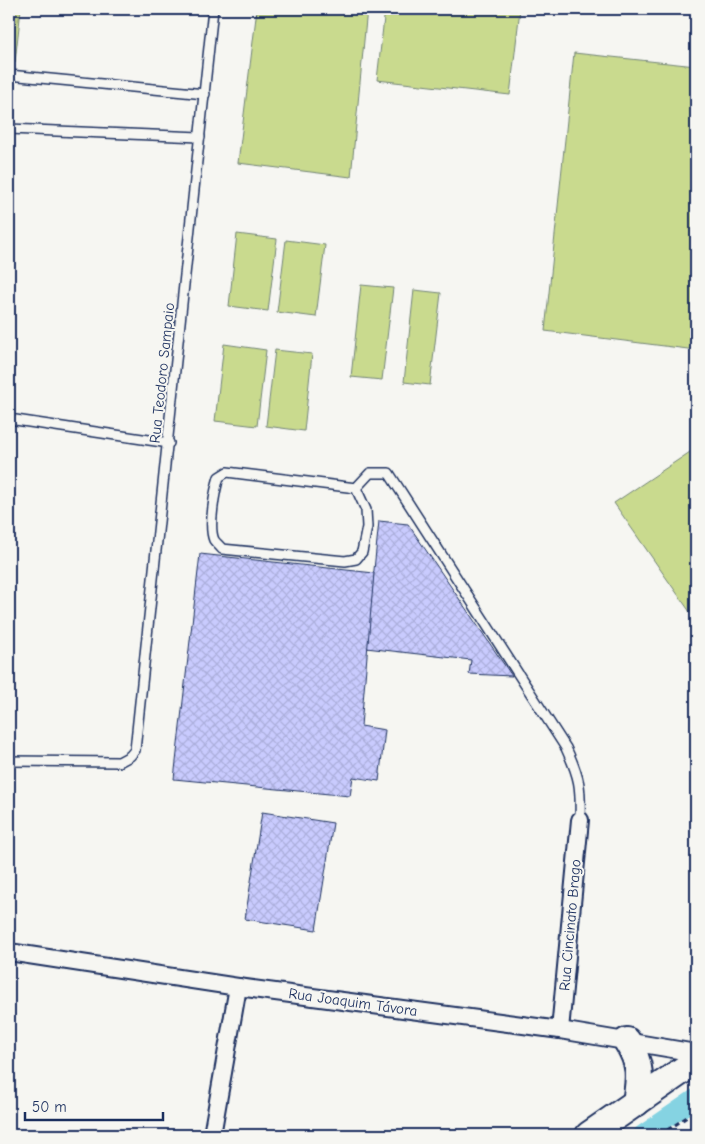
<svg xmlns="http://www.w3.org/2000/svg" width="705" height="1144" font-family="'Comic Neue',sans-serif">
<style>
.forest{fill:url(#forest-firs);stroke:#728476}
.park{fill:#c9da8e;stroke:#728476}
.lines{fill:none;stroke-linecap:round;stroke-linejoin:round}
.canal{stroke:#85d3e2;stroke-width:19}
.building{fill:url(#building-cross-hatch);stroke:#1b2f5e}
.service-casing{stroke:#1b2f5e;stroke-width:12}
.minor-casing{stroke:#1b2f5e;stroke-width:20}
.primary-casing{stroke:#1b2f5e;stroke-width:30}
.path{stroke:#1b2f5e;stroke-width:3;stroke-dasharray:5 4;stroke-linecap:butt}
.service{stroke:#f6f6f2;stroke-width:9}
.minor{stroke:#f6f6f2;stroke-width:16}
.primary{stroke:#f6f6f2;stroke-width:26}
.labels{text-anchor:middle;stroke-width:4;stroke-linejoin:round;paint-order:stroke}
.street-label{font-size:15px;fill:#1b2f5e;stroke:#f6f6f2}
</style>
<defs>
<pattern id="forest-firs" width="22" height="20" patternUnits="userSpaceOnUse" patternTransform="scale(1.25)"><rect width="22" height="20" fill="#c9da8e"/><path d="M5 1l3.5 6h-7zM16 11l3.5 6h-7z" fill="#acbb7d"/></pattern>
<pattern id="building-cross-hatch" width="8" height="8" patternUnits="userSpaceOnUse" patternTransform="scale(1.25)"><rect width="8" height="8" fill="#c9cbfe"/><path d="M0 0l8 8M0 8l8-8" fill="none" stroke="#acafdc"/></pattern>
</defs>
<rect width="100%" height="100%" fill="#f6f6f2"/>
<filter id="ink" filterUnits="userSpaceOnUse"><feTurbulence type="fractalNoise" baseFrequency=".02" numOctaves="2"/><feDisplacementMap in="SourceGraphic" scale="10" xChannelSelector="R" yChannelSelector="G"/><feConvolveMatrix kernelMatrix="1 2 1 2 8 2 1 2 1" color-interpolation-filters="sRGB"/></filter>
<g filter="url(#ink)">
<path class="forest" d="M9,9h12l-6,53h-6z"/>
<g class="park">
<path d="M257,9h110l-16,168 -113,-14z"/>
<path d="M385,9h135l-10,86 -133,-15z"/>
<path d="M574,53l122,13v284l-151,-19z"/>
<path d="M237,234l40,5 -9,72 -39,-5z"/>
<path d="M286,240l39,5 -9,72 -39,-5z"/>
<path d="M361,285l32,3 -11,92 -31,-3z"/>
<path d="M414,290l27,3 -11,92 -26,-3z"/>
<path d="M224,344l42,6 -9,76 -42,-5z"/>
<path d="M275,350l37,4 -8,77 -38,-5z"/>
<path d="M696,448v160l-6,4 -76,-109z"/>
</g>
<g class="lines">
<path class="canal" d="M642,1135l54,-37"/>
</g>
<g class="building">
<path d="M379,521l29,3 104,152 -43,-2 2,-14 -105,-12z"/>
<path d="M200,554l174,19 -13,153 24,4 -6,51 -26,-4 -3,19 -176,-17z"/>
<path d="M262,812l71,11 -17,107 -71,-11z"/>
</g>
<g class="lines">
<defs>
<g id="service">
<path d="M9,75l196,19"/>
<path d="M9,129l191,8"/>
<path d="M9,419l160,24"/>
<path d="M227,472l129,16 10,22 1,17 -5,25 -6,7 -11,2 -123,-12c-2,-3 -6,-6 -8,-9 -6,-13 1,-50 5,-63z"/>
<path d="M356,488l14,-15h19l177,275c14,30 15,39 14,72"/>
<path d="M9,761l110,1 11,-6 5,-6 78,-741"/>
</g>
<g id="minor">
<path d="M9,952l229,35 322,43 136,23"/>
<path d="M560,1030l20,-210"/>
<path d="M212,1135l26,-148"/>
</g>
<g id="primary">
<path d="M627,1041c15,24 13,36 9,62"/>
<path d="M589,1135l107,-74"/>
</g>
</defs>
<use href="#service" class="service-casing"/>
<use href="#minor" class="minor-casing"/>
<use href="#primary" class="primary-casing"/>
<path class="path" d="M660,1135l36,-24"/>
<use href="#service" class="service"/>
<use href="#minor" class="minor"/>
<use href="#primary" class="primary"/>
</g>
</g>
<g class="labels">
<g class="street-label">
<text transform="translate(162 373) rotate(-84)" y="5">Rua Teodoro Sampaio</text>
<text transform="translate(570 925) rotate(-85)" y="5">Rua Cincinato Brago</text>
<text transform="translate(353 1002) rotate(8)" y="5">Rua Joaquim Távora</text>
</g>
</g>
<rect width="705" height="1144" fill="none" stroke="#f6f6f2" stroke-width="30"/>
<rect x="15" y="15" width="675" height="1114" fill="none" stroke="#1b2f5e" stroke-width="2" filter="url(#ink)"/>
<path d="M25 1112v8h138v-8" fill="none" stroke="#1b2f5e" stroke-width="2.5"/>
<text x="32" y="1112" font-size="15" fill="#1b2f5e" stroke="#f6f6f2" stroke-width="4" paint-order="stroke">50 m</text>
</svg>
